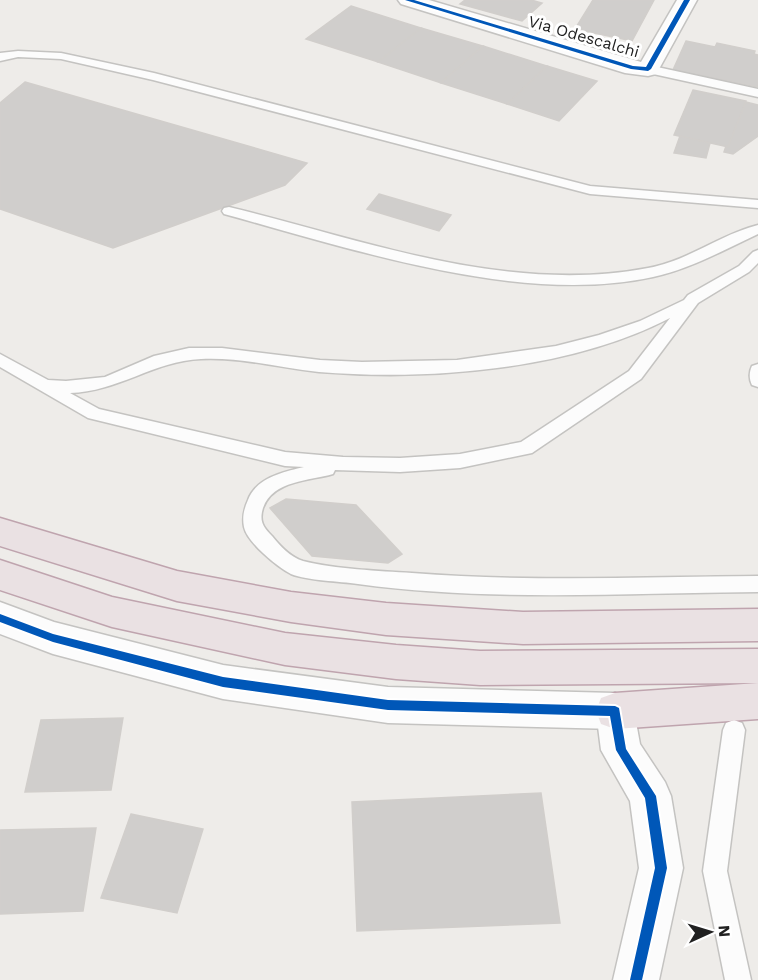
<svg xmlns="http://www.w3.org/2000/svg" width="758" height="980" font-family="'Work Sans',sans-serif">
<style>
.building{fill:#d0cecc;stroke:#d1cecb;stroke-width:1.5}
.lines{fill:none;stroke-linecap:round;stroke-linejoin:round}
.service-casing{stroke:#c4c3c1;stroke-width:3}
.minor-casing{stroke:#c4c3c1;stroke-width:3}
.tertiary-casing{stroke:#c4c3c1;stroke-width:3}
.motorway-casing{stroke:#bfa4ae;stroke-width:3}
.service{fill:#fcfcfc;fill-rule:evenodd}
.minor{fill:#fcfcfc;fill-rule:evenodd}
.tertiary{fill:#fcfcfc;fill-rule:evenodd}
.motorway{fill:#eae1e3;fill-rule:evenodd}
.cycleway-casing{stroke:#fff;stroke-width:4}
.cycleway{fill:#0057b8;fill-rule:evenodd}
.labels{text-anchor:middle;stroke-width:6;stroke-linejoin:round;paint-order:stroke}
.far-street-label{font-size:16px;fill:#202020;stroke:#fff}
</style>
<rect width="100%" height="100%" fill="#eeece9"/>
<g class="building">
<path d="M465,0h66l11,3 -20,18 -62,-17z"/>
<path d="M593,0h61l-22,41 -57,-12z"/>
<path d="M351,6l70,22 -43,34 -72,-23z"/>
<path d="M421,28l62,18 -42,37 -63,-21z"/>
<path d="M686,41l29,6 2,-4 38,8 -1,3 4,1v32l-85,-17z"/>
<path d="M483,46l64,20 -40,38 -66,-21z"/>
<path d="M547,66l50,15 -38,40 -52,-17z"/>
<path d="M25,82l282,81 -22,22 -172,63 -113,-39v-106z"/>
<path d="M693,90l53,11 -18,46 -54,-12z"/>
<path d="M746,102l12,3v31l-25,18 -9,-2 2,-6 2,1z"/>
<path d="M680,136l30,7 -4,15 -32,-5z"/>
<path d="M379,194l72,21 -12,16 -72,-22z"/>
<path d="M286,499l70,6 46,49 -14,9 -76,-7 -42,-48z"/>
<path d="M123,718l-12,72 -86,2 16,-72z"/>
<path d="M541,793l19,130 -203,8 -5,-129z"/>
<path d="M131,814l72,15 -26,84 -76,-15z"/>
<path d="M96,828l-13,83 -83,3v-84z"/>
</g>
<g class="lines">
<defs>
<g id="service">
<path d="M18,51l43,2 93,20 436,113 168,14v8l-168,-14 -437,-114 -92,-21 -43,-2 -18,4v-8z"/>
<path d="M648,65l110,24v8l-114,-25 -2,-3z"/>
<path d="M229,207c135,33 279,88 419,61 40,-7 73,-34 110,-43v9c-34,16 -68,35 -105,43 -132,29 -301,-28 -429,-63l-2,-3 2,-3z"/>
<path d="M758,250v13l-9,9 -51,31 -57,76 -109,74 -72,15 -60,4 -65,-2 -2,4c-23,7 -60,6 -70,34 -4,13 0,19 9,28 8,10 18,21 31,25 32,8 76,10 109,12 115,9 231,4 346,3v16c-133,1 -268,10 -400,-8 -19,-3 -50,-3 -67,-10 -14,-7 -44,-32 -47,-47 -2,-10 0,-18 4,-27 8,-22 35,-28 56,-33l-19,-1 -197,-48 -88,-51v-13l48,26 18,1 39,-4 49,-21 35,-8h33l98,12 42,2 95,-2 99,-14 43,-11 41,-14 44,-21 4,-5 51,-29 14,-14zM670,318l-41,53 -108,71 -61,12 -60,4 -57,-1 -58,-5 -186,-43 -29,-16c47,-1 84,-32 131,-34 40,-2 79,9 118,13 111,9 251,-2 351,-54z"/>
<path d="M758,364v23l-6,-2c-3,-6 -3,-13 0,-19z"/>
<path d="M734,720l8,3 3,7 -18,141 24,109h-26l-22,-109 20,-141 3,-7z"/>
</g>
<g id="minor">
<path d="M398,0h31l212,62 36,-62h20l-38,69 -3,5 -8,2 -23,-3 -224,-69z"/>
<path d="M0,602l54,20 169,43 165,22 227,6 14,5 5,13 -5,13 -14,5 -227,-6 -165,-24 -170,-45 -53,-20z"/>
</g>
<path id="tertiary" d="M615,693l14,5 5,13 6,33 25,38 6,14 12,72 -24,112h-46l26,-112 -9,-67 -29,-51 -5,-39 5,-13z"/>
<g id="motorway">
<path d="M0,518l177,53 114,21 95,11 137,9 235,-3v32l-235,3 -137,-9 -95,-13 -114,-21 -177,-55z"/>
<path d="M0,560l112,37 173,36 111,12 84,6 278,-2v34l-278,2 -84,-6 -111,-14 -173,-38 -112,-37z"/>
<path d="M758,683v36l-143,10 -14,-5 -5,-13 5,-13 14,-5z"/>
</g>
</defs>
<use href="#service" class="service-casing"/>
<use href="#minor" class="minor-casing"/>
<use href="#tertiary" class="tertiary-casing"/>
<use href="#motorway" class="motorway-casing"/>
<use href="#service" class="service"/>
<use href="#minor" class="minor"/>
<use href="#tertiary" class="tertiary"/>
<use href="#motorway" class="motorway"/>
<defs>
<g id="cycleway">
<path d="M405,0h9l219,66 13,1 38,-67h6l-39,69 -3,2 -17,-2z"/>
<path d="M0,614l53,20 170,43 165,23 227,6 4,2 7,41 30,47 11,72 -25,112h-12l25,-112 -10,-70 -29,-48 -6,-34 -222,-6 -165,-23 -170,-45 -53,-20z"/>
</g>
</defs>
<use href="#cycleway" class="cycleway-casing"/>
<use href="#cycleway" class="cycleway"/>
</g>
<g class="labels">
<g class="far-street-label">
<text transform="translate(584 36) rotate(16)" y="6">Via Odescalchi</text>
</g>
</g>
<g transform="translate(710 932) rotate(86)" stroke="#ffffff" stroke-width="4.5" paint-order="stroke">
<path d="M0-4.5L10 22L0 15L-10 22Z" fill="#202020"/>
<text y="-9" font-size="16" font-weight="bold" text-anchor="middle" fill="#202020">N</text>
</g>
</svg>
